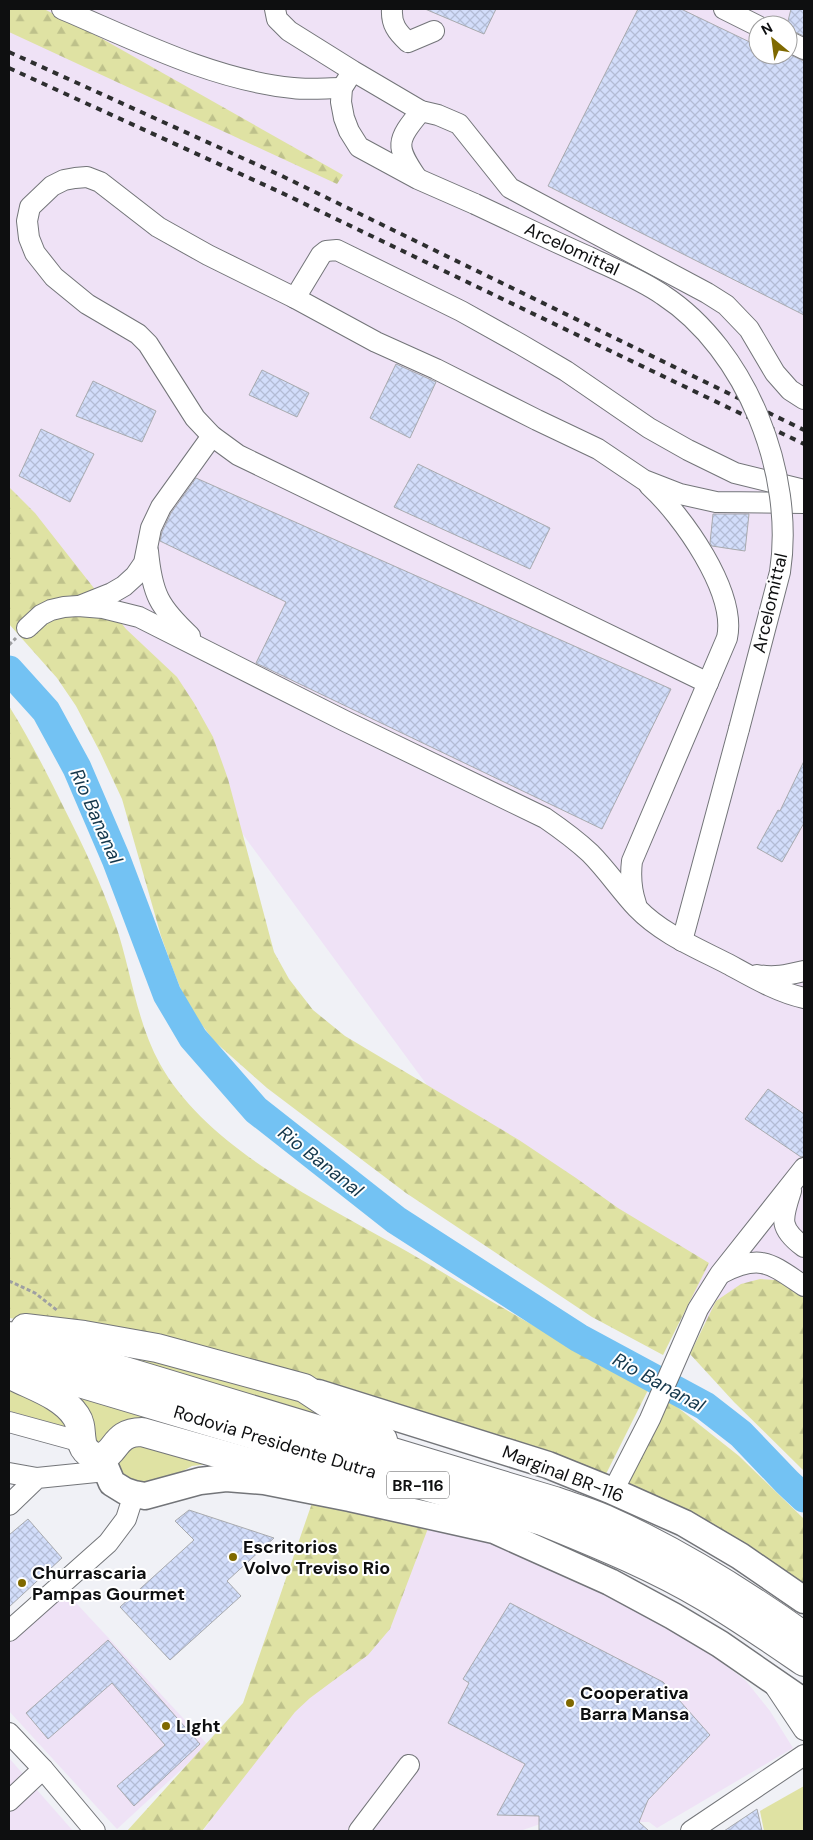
<svg xmlns="http://www.w3.org/2000/svg" width="813" height="1840" font-family="'DM Sans',sans-serif">
<style>
.industrial{fill:#efe2f6;fill-rule:evenodd}
.grass{fill:#dfe2a3}
.forest{fill:url(#forest-firs)}
.lines{fill:none;stroke-linecap:round;stroke-linejoin:round}
.river{stroke:#73c2f3;stroke-width:29}
.building{fill:url(#building-cross-hatch);stroke:#a8aaae}
.minor-casing{stroke:#737579;stroke-width:22}
.major-casing{stroke:#737579;stroke-width:29}
.highway-casing{stroke:#737579;stroke-width:30}
.path{stroke:#9e9fa2;stroke-width:3;stroke-dasharray:4 2.5;stroke-linecap:butt}
.minor{stroke:#fff;stroke-width:20}
.major{stroke:#fff;stroke-width:26}
.highway{stroke:#fff;stroke-width:28}
.rail{stroke:#2d2e2f;stroke-width:4;stroke-dasharray:6 6;stroke-linecap:butt}
.minor-bridge-casing{stroke:#737579;stroke-width:22;stroke-linecap:butt}
.minor-bridge{stroke:#fff;stroke-width:20}
.poi-dot{fill:#7f6900;stroke:#fff;stroke-width:2}
.labels{text-anchor:middle;stroke-width:4;stroke-linejoin:round;paint-order:stroke}
.shield{fill:#fff;stroke:#565758;stroke-width:1}
.shield-label{font-size:16px;font-weight:bold;fill:#0e0f10}
.street-label{font-size:18px;fill:#0e0f10;stroke:#fff}
.poi-label{font-size:18px;font-weight:bold;fill:#0e0f10;stroke:#fff;text-anchor:start}
.water-label{font-size:19px;font-style:italic;fill:#14374b;stroke:#fff}
</style>
<defs>
<pattern id="forest-firs" width="22" height="20" patternUnits="userSpaceOnUse" patternTransform="scale(1.25)"><rect width="22" height="20" fill="#dfe2a3"/><path d="M5 1l3.5 6h-7zM16 11l3.5 6h-7z" fill="#bec18b"/></pattern>
<pattern id="building-cross-hatch" width="8" height="8" patternUnits="userSpaceOnUse" patternTransform="scale(1.25)"><rect width="8" height="8" fill="#d2ddfa"/><path d="M0 0l8 8M0 8l8-8" fill="none" stroke="#b3bcd5"/></pattern>
</defs>
<rect width="100%" height="100%" fill="#f0f1f6"/>
<g class="industrial">
<path d="M9,9h795v1388l-333,-252 -462,-629zM758,25h30v30h-30z"/>
<path d="M424,1524l70,20 72,27 73,39 68,41 39,30 24,30 23,37 -136,80 -8,-6h-103l-26,9h-317z"/>
<path d="M63,1589l145,156 -91,84 -108,-118v-72z"/>
<path d="M9,1758l64,73h-64z"/>
</g>
<g class="grass">
<path d="M20,1333l83,11 192,52 63,35z"/>
<path d="M9,1383l39,20 22,25 -61,-17z"/>
<path d="M50,1387l221,68 -134,-37 -20,7 -17,18h-3z"/>
<path d="M132,1440l77,24 -17,2 -33,18 -29,2 -13,-19 1,-15z"/>
<path d="M804,1786v45h-40l-4,-20z"/>
</g>
<g class="forest">
<path d="M9,9h35l55,28 244,138 -6,9 -328,-152z"/>
<path d="M9,487l26,26 91,116 51,48 17,26 19,34 15,42 46,173 15,27 24,31 32,26 174,104 57,38 42,30 91,55 -46,92 -71,-38 -186,-124 -139,-105 -53,-47 -18,-24 -12,-20 -10,-25 -13,-36 -39,-137 -22,-47 -24,-46 -19,-28 -48,-54z"/>
<path d="M9,706c21,34 39,69 56,104 19,37 36,74 50,113 16,46 21,98 45,141 47,85 166,141 248,188 35,20 68,41 102,60 46,27 93,50 140,74l-46,92 -524,-151 -71,-9z"/>
<path d="M760,1279l16,1 28,18v173l-70,-69 -44,-48 26,-53 25,-17z"/>
<path d="M667,1399l72,57 65,63v70l-180,-105z"/>
<path d="M312,1503l118,20 -40,106 -22,26 -58,43 -15,14 -93,119h-75l116,-128z"/>
</g>
<g class="lines">
<path class="river" d="M9,670l37,41 31,57 39,91 51,135 26,44 63,72 140,110 183,118 126,68 36,28 46,48 17,16"/>
</g>
<g class="building">
<path d="M425,9h71l-12,25z"/>
<path d="M638,9h43l77,37v9l30,-1 16,7v254l-256,-129z"/>
<path d="M791,9h13v27l-16,-7v-8z"/>
<path d="M396,364l40,18 -26,56 -40,-20z"/>
<path d="M262,370l47,23 -12,24 -48,-22z"/>
<path d="M93,381l63,30 -14,31 -66,-26z"/>
<path d="M41,429l53,25 -24,48 -51,-26z"/>
<path d="M418,464l132,64 -20,41 -136,-62z"/>
<path d="M196,478l475,211 -69,140 -346,-166 30,-61 -126,-61 2,-9 9,-19z"/>
<path d="M713,514h36l-4,37 -33,-5 -2,-3z"/>
<path d="M804,761v62l-22,39 -25,-14 21,-38 2,1z"/>
<path d="M768,1089l36,25v42l-3,1 -56,-38z"/>
<path d="M189,1510l85,28 -47,43 14,15 -71,64 -50,-53 74,-67 -19,-19z"/>
<path d="M28,1519l34,39 -53,49v-72z"/>
<path d="M510,1603l153,79 47,53 -62,65 -9,22 10,9h-110v-15l-42,-1 28,-51 -77,-41 21,-40 -6,-4z"/>
<path d="M108,1640l92,104 -66,62 -17,-20 48,-41 -53,-62 -64,56 -22,-26z"/>
<path d="M757,1809l5,22h-38z"/>
</g>
<g class="lines">
<defs>
<g id="minor">
<path d="M62,9c73,31 151,71 231,79 16,2 33,0 49,0"/>
<path d="M275,9l2,10 12,12 64,40 68,40 17,4 21,9 51,64 197,105 19,12 23,24 26,44 15,17 14,9"/>
<path d="M392,9c-1,15 5,23 16,33l26,-11"/>
<path d="M724,9l34,17"/>
<path d="M788,41l16,8"/>
<path d="M349,77l-7,11 -1,14 3,16 5,13 10,16 59,32 57,25"/>
<path d="M417,178c-22,-32 -21,-37 4,-67"/>
<path d="M295,298l26,-43 5,-4 11,-1 124,61 59,33 46,27 83,57 39,22 47,23 69,17"/>
<path d="M148,551c4,43 11,56 42,85"/>
<path d="M82,605l30,-12 12,-7 11,-10 9,-13 7,-35 10,-21 51,-71"/>
<path d="M27,628l14,-13 10,-5 13,-3 14,-1 25,2 36,9 206,104 200,97c16,11 31,22 45,35 17,17 31,38 47,55 25,26 60,40 91,56 24,13 49,28 76,34"/>
<path d="M708,683l-470,-228 -26,-19 -17,-18 -47,-74 -10,-10 -51,-30 -33,-27 -19,-24 -6,-15 -2,-17 3,-14 22,-21 12,-6 11,-2 12,-1 13,5 58,45 50,28 87,43 81,44 60,27 101,51 61,29 46,31 36,14 36,8 88,1"/>
<path d="M636,904c-5,-15 -6,-27 -4,-43l95,-223c10,-46 -45,-123 -78,-153"/>
<path d="M682,941l57,-212"/>
<path d="M757,975c18,3 30,0 47,-4"/>
<path d="M791,1191c-9,28 -13,37 13,56"/>
<path d="M722,1273c39,-20 49,-9 82,13"/>
<path d="M9,1422l73,20"/>
<path d="M9,1473l28,5"/>
<path d="M613,1491l37,-72 48,-110 22,-35 84,-106"/>
<path d="M9,1505l28,-27 69,-7"/>
<path d="M9,1631l99,-88 18,-24 8,-25"/>
<path d="M776,1688l28,42"/>
<path d="M9,1733l34,36 52,62"/>
<path d="M9,1801l34,-32"/>
<path d="M359,1831l50,-66"/>
<path d="M691,1831l113,-76"/>
</g>
<g id="major">
<path d="M318,1393l230,72 62,25 74,33 56,33 64,44"/>
<path d="M101,1457l11,26 13,8 9,3 11,2 55,-15 26,-3 38,3 86,17 144,32 116,52 63,34 47,28 84,58"/>
</g>
<g id="highway">
<path d="M25,1328l59,7 73,13 147,40 79,52"/>
<path d="M9,1336l546,165c17,6 34,11 50,18 70,31 137,73 199,117"/>
<path d="M9,1362l533,159c56,23 111,45 163,76 34,20 67,43 99,65"/>
<path d="M15,1377c20,10 48,19 61,39 6,9 4,16 6,26 1,8 11,17 19,15 16,-4 13,-25 41,-25l110,31 137,29"/>
</g>
</defs>
<use href="#minor" class="minor-casing"/>
<use href="#major" class="major-casing"/>
<use href="#highway" class="highway-casing"/>
<g class="path">
<path d="M9,645l7,-7"/>
<path d="M9,1281l26,12 23,18"/>
</g>
<use href="#minor" class="minor"/>
<use href="#major" class="major"/>
<use href="#highway" class="highway"/>
<g class="rail">
<path d="M9,52l273,124 522,254"/>
<path d="M9,68l271,124 524,252"/>
</g>
<defs>
<path id="minor-bridge" d="M475,204c38,18 76,36 114,53 25,12 51,22 74,38 84,55 132,179 117,277l-41,157"/>
</defs>
<use href="#minor-bridge" class="minor-bridge-casing"/>
<use href="#minor-bridge" class="minor-bridge"/>
</g>
<g class="poi-dot">
<circle cx="233" cy="1557" r="5"/>
<circle cx="22" cy="1583" r="5"/>
<circle cx="570" cy="1703" r="5"/>
<circle cx="166" cy="1726" r="5"/>
</g>
<g class="labels">
<rect class="shield" x="387" y="1471.5" width="62" height="27" rx="4"/>
<g class="shield-label">
<text x="418" y="1491">BR-116</text>
</g>
<g class="street-label">
<text transform="translate(572 249) rotate(25)" y="6">Arcelomittal</text>
<text transform="translate(770 603) rotate(-77)" y="6">Arcelomittal</text>
<text transform="translate(275 1442) rotate(17)" y="6">Rodovia Presidente Dutra</text>
<text transform="translate(563 1474) rotate(21)" y="6">Marginal BR-116</text>
</g>
<g class="poi-label">
<text x="243" y="1553">Escritorios<tspan x="243" dy="21">Volvo Treviso Rio</tspan></text>
<text x="32" y="1579">Churrascaria<tspan x="32" dy="21">Pampas Gourmet</tspan></text>
<text x="580" y="1699">Cooperativa<tspan x="580" dy="21">Barra Mansa</tspan></text>
<text x="176" y="1732">LIght</text>
</g>
<g class="water-label">
<text transform="translate(97 816) rotate(66)" y="7">Rio Bananal</text>
<text transform="translate(321 1161) rotate(38)" y="7">Rio Bananal</text>
<text transform="translate(659 1382) rotate(29)" y="7">Rio Bananal</text>
</g>
</g>
<rect width="813" height="1840" fill="none" stroke="#0e0f10" stroke-width="20"/>
<g transform="translate(773 40) rotate(331)"><circle r="24" fill="#ffffff" stroke="#9f9f9f"/>
<path d="M0-4L9 19L0 12L-9 19Z" fill="#7f6900"/>
<text y="-8" font-size="14" font-weight="bold" text-anchor="middle" fill="#0e0f10">N</text>
</g>
</svg>
